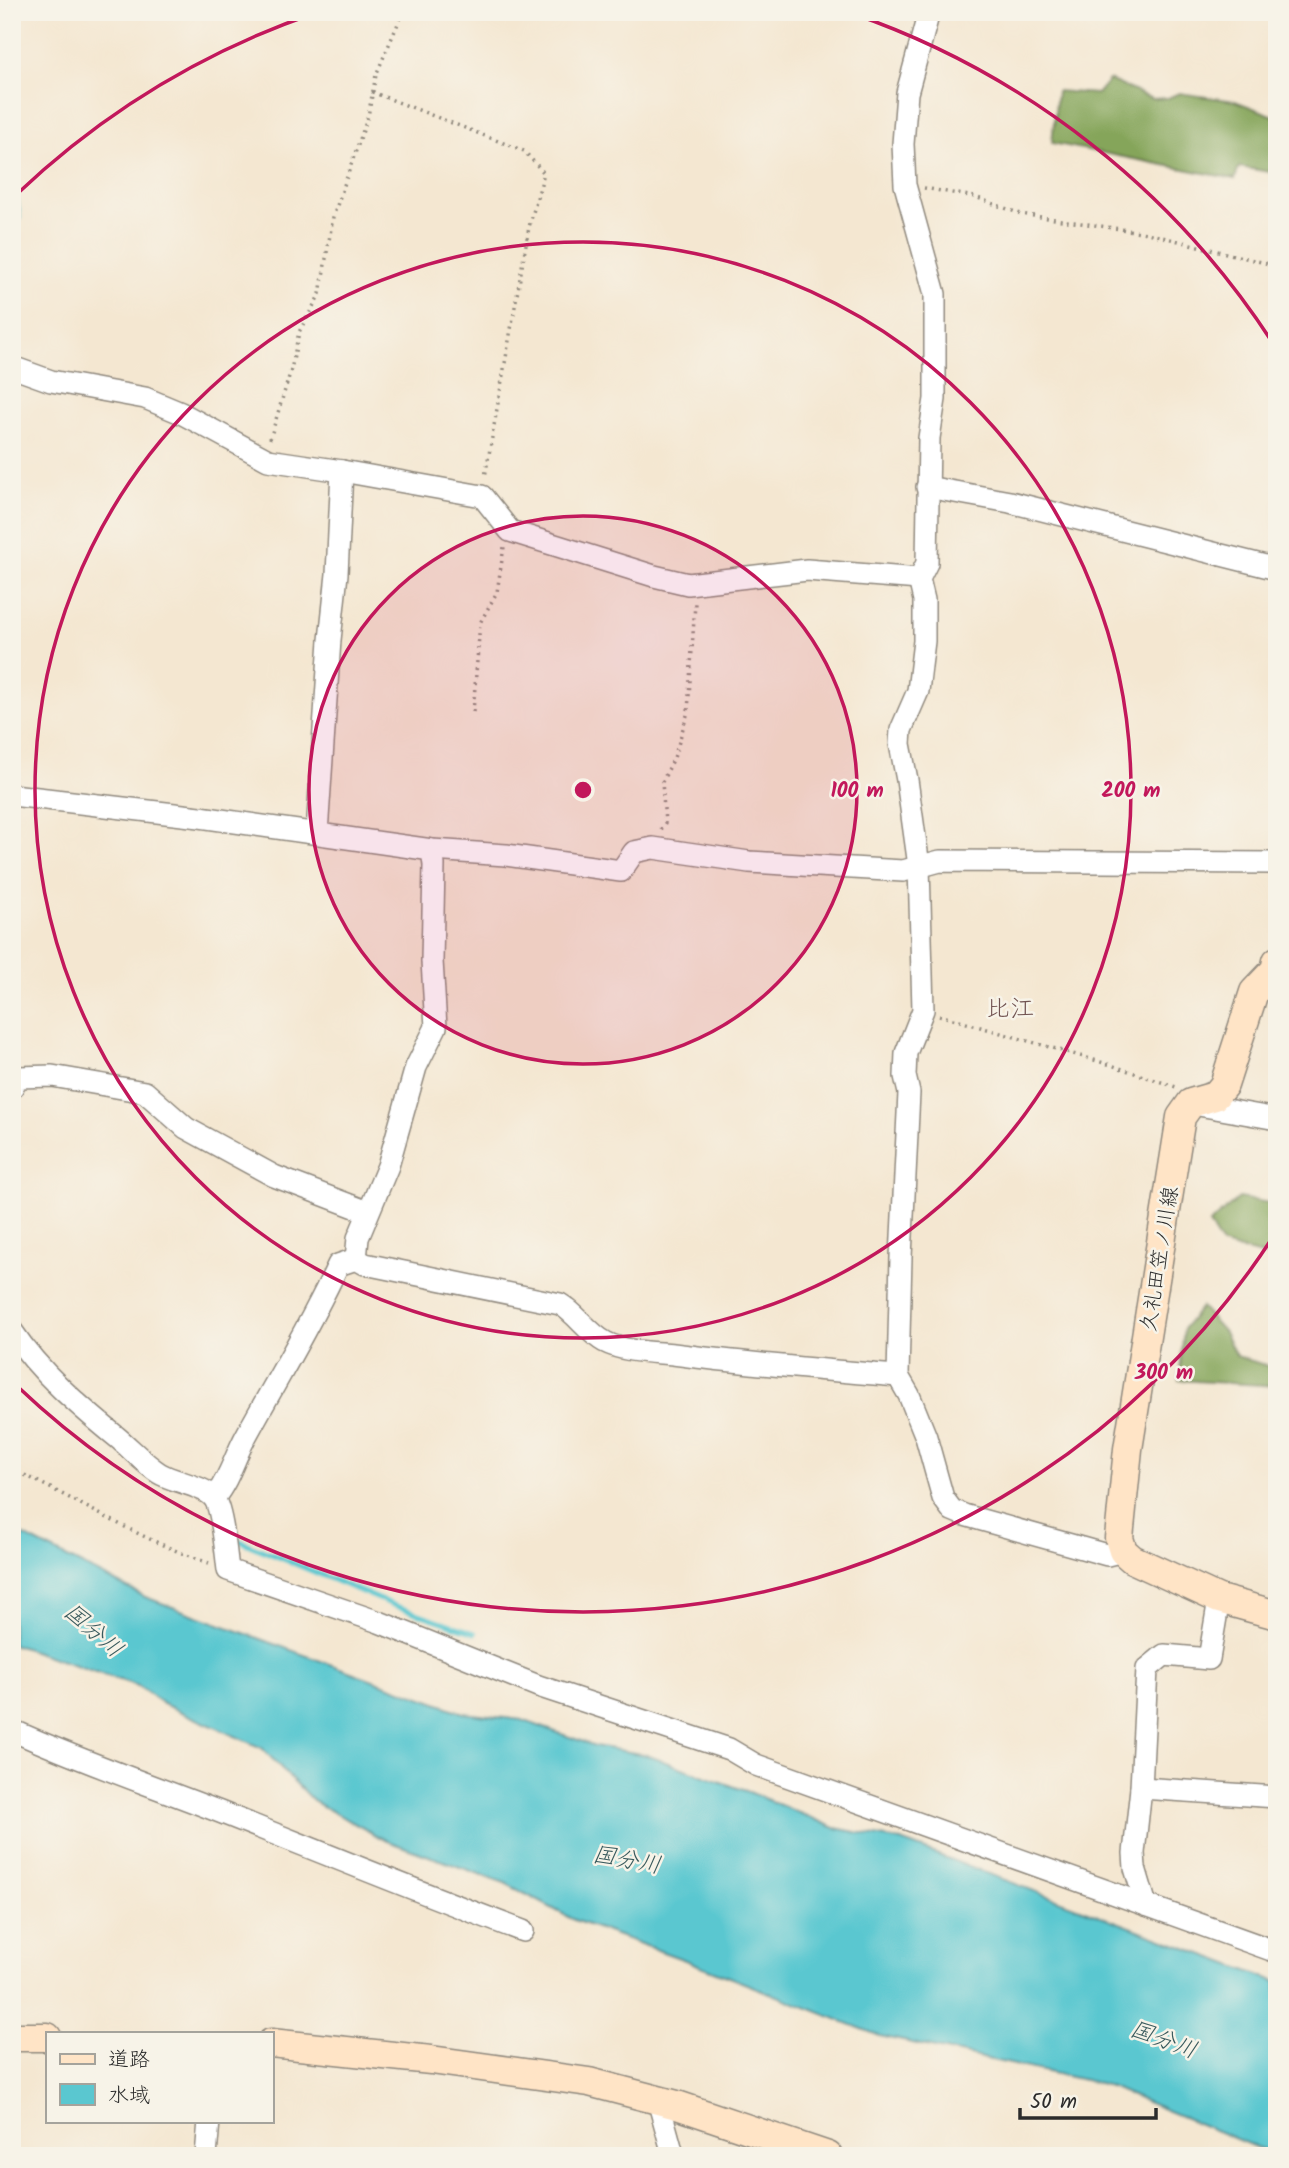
<svg xmlns="http://www.w3.org/2000/svg" width="1289" height="2168" font-family="Kalam,'Klee One',sans-serif">
<style>
.forest{fill:#85a55a;stroke:#586842;stroke-width:2}
.water{fill:#5ac7d0;stroke:#42797e;stroke-width:2}
.lines{fill:none;stroke-linecap:round;stroke-linejoin:round}
.stream{stroke:#5ac7d0;stroke-width:5}
.street-casing{stroke:#90897e;stroke-width:24}
.secondary-casing{stroke:#90897e;stroke-width:31}
.path{stroke:#90897e;stroke-width:3.5;stroke-dasharray:2 5;stroke-linecap:butt}
.street{stroke:#fff;stroke-width:21}
.secondary{stroke:#ffe4c6;stroke-width:28}
.ring{fill:none;stroke:#c2185b;stroke-width:3.5}
.labels{text-anchor:middle;stroke-width:5;stroke-linejoin:round;paint-order:stroke}
.street-label{font-size:21px;fill:#2b2b2b;stroke:#f7f3e8}
.water-label{font-size:23px;font-style:italic;fill:#395a5d;stroke:#f7f3e8}
.quarter-label{font-size:24px;fill:#715351;stroke:#f7f3e8}
.centre{fill:#c2185b;stroke:#f7f3e8;stroke-width:3.5}
.ring-label{font-size:21px;text-anchor:middle;font-weight:bold;fill:#c2185b;stroke:#f7f3e8;stroke-width:5;stroke-linejoin:round;paint-order:stroke}
</style>
<rect width="100%" height="100%" fill="#f7f3e8"/>
<filter id="ink" filterUnits="userSpaceOnUse"><feTurbulence type="fractalNoise" baseFrequency=".0143" numOctaves="2"/><feDisplacementMap in="SourceGraphic" scale="14" xChannelSelector="R" yChannelSelector="G"/><feConvolveMatrix kernelMatrix="1 2 1 2 8 2 1 2 1" color-interpolation-filters="sRGB"/></filter>
<filter id="wash" filterUnits="userSpaceOnUse"><feTurbulence type="fractalNoise" baseFrequency=".00686" numOctaves="4" result="noise"/><feDisplacementMap in="SourceGraphic" scale="28" xChannelSelector="R" yChannelSelector="G"/><feGaussianBlur stdDeviation="1.57" result="paint"/><feColorMatrix in="noise" values="0 0 0 0 0 0 0 0 0 0 0 0 0 0 0 0 0 1.4 0 .05"/><feComposite in="paint" operator="in"/></filter>
<g filter="url(#wash)">
<rect width="100%" height="100%" fill="#f4e7d1"/>
<g class="forest">
<path d="M1109,80l43,19 16,-1 11,-5 56,8 42,16v56l-38,-6 -4,12 -183,-36 5,-52 40,3z"/>
<path d="M1239,1198l38,6v55l-55,-14 -13,-21z"/>
<path d="M1201,1307l23,25 12,24 41,13v17l-98,-6 5,-52z"/>
</g>
<path class="water" d="M12,1530l133,67 319,116 58,7 73,26 51,9 103,37 86,36 66,13 376,141v174l-174,-72 -223,-48 -192,-75 -114,-41 -69,-37 -118,-42 -74,-40 -51,-53 -99,-44 -25,-18 -126,-42z"/>
<g class="lines">
<g class="stream">
<path d="M12,166l7,51 -7,21"/>
<path d="M222,1494l8,7 1,22"/>
<path d="M232,1536l1,2 160,67 82,28"/>
</g>
</g>
</g>
<g filter="url(#ink)">
<g class="lines">
<defs>
<g id="street">
<path d="M929,12l-22,81 -4,51 2,41 30,109v105l-6,39 -2,125 -8,16 5,21v41l-6,50 -17,39 -1,14 7,36 12,86 4,144 -17,43 -1,23 4,17 -8,164 -3,119 11,19 17,42 17,61 9,12 12,5 143,40 16,-4"/>
<path d="M12,367l39,14 94,17 36,15 87,47 74,11 140,25 28,35 144,45 34,8 119,-14 112,9"/>
<path d="M927,487l83,15 267,67"/>
<path d="M12,795l188,22 232,33 74,5 115,16 13,-19 19,-4 96,14 154,9 37,-10 337,2"/>
<path d="M317,833l13,-193 7,-66 5,-103"/>
<path d="M12,1088l6,-11 34,-1 93,16 41,36 88,48 94,36"/>
<path d="M1193,1104l84,15"/>
<path d="M356,1259l2,-21 30,-72 28,-99 20,-40 -4,-66 2,-96 -2,-15"/>
<path d="M12,1331c28,42 67,75 106,107 13,11 26,25 41,35 14,9 43,12 54,24 9,10 13,57 15,73l151,52 159,64 191,63 27,16 521,187"/>
<path d="M214,1498c15,-18 21,-42 32,-62 31,-57 65,-112 92,-171l18,-6 9,5 195,40c17,10 27,28 45,38 19,10 47,10 68,12 75,10 150,16 225,22"/>
<path d="M12,1730c68,31 139,55 208,82 101,40 201,81 303,119"/>
<path d="M1141,1788l136,9"/>
<path d="M1146,1905l-11,-37 -1,-15 7,-65 6,-119 17,-14 45,4 10,-60"/>
<path d="M658,2100l13,47 4,9"/>
<path d="M206,2156l3,-35"/>
</g>
<g id="secondary">
<path d="M1277,961l-2,9 -21,22 -30,93 -9,11 -24,7 -10,14 -53,332 -9,89 4,13 9,8 87,40 58,16"/>
<path d="M12,2037h35"/>
<path d="M271,2043l160,17 158,22 88,23 151,51"/>
</g>
</defs>
<use href="#street" class="street-casing"/>
<use href="#secondary" class="secondary-casing"/>
<g class="path">
<path d="M372,92l152,59 20,22 -15,54 -44,250"/>
<path d="M924,188l51,9 46,17 126,19 130,33"/>
<path d="M270,439l21,-69 8,-38 21,-38 13,-77 35,-101 8,-41 27,-63"/>
<path d="M473,712l7,-89 17,-31 7,-45"/>
<path d="M661,830l4,-7 -3,-41 12,-24 14,-46 7,-109"/>
<path d="M939,1015l172,50 65,22"/>
<path d="M12,1469c66,31 128,71 197,94"/>
</g>
<use href="#street" class="street"/>
<use href="#secondary" class="secondary"/>
</g>
</g>
<circle cx="583" cy="790" r="274" fill="#c2185b" fill-opacity=".12"/>
<g class="ring">
<circle cx="583" cy="790" r="274"/>
<circle cx="583" cy="790" r="548"/>
<path d="M1276 1232A822 822 0 0 1 17 1386M17 194A822 822 0 0 1 315 13M851 13A822 822 0 0 1 1276 348"/>
</g>
<g class="labels">
<g class="street-label">
<text transform="translate(1159 1259) rotate(-81)" y="7">久礼田笠ノ川線</text>
</g>
<g class="water-label">
<text transform="translate(94 1630) rotate(41)" y="8">国分川</text>
<text transform="translate(627 1859) rotate(10)" y="8">国分川</text>
<text transform="translate(1164 2039) rotate(20)" y="8">国分川</text>
</g>
<g class="quarter-label">
<text x="1010" y="1016">比江</text>
</g>
</g>
<circle cx="583" cy="790" r="10" class="centre"/>
<g class="ring-label">
<text x="857" y="797">100 m</text>
<text x="1131" y="797">200 m</text>
<text x="1164" y="1379">300 m</text>
</g>
<rect width="1289" height="2168" fill="none" stroke="#f7f3e8" stroke-width="42"/>
<rect x="46" y="2032" width="228" height="91" fill="#f7f3e8" stroke="#a5a39c" stroke-width="2"/>
<rect x="60" y="2054" width="35" height="10" fill="#ffe4c6" stroke="#a5a39c" stroke-width="2"/>
<text x="108" y="2066" font-size="21" fill="#2b2b2b">道路</text>
<rect x="60" y="2084" width="35" height="21" fill="#5ac7d0" stroke="#a5a39c" stroke-width="2"/>
<text x="108" y="2102" font-size="21" fill="#2b2b2b">水域</text>
<path d="M1020 2108v10h136v-10" fill="none" stroke="#2b2b2b" stroke-width="3.5"/>
<text x="1030" y="2108" font-size="21" fill="#2b2b2b" stroke="#f7f3e8" stroke-width="5" paint-order="stroke">50 m</text>
</svg>
